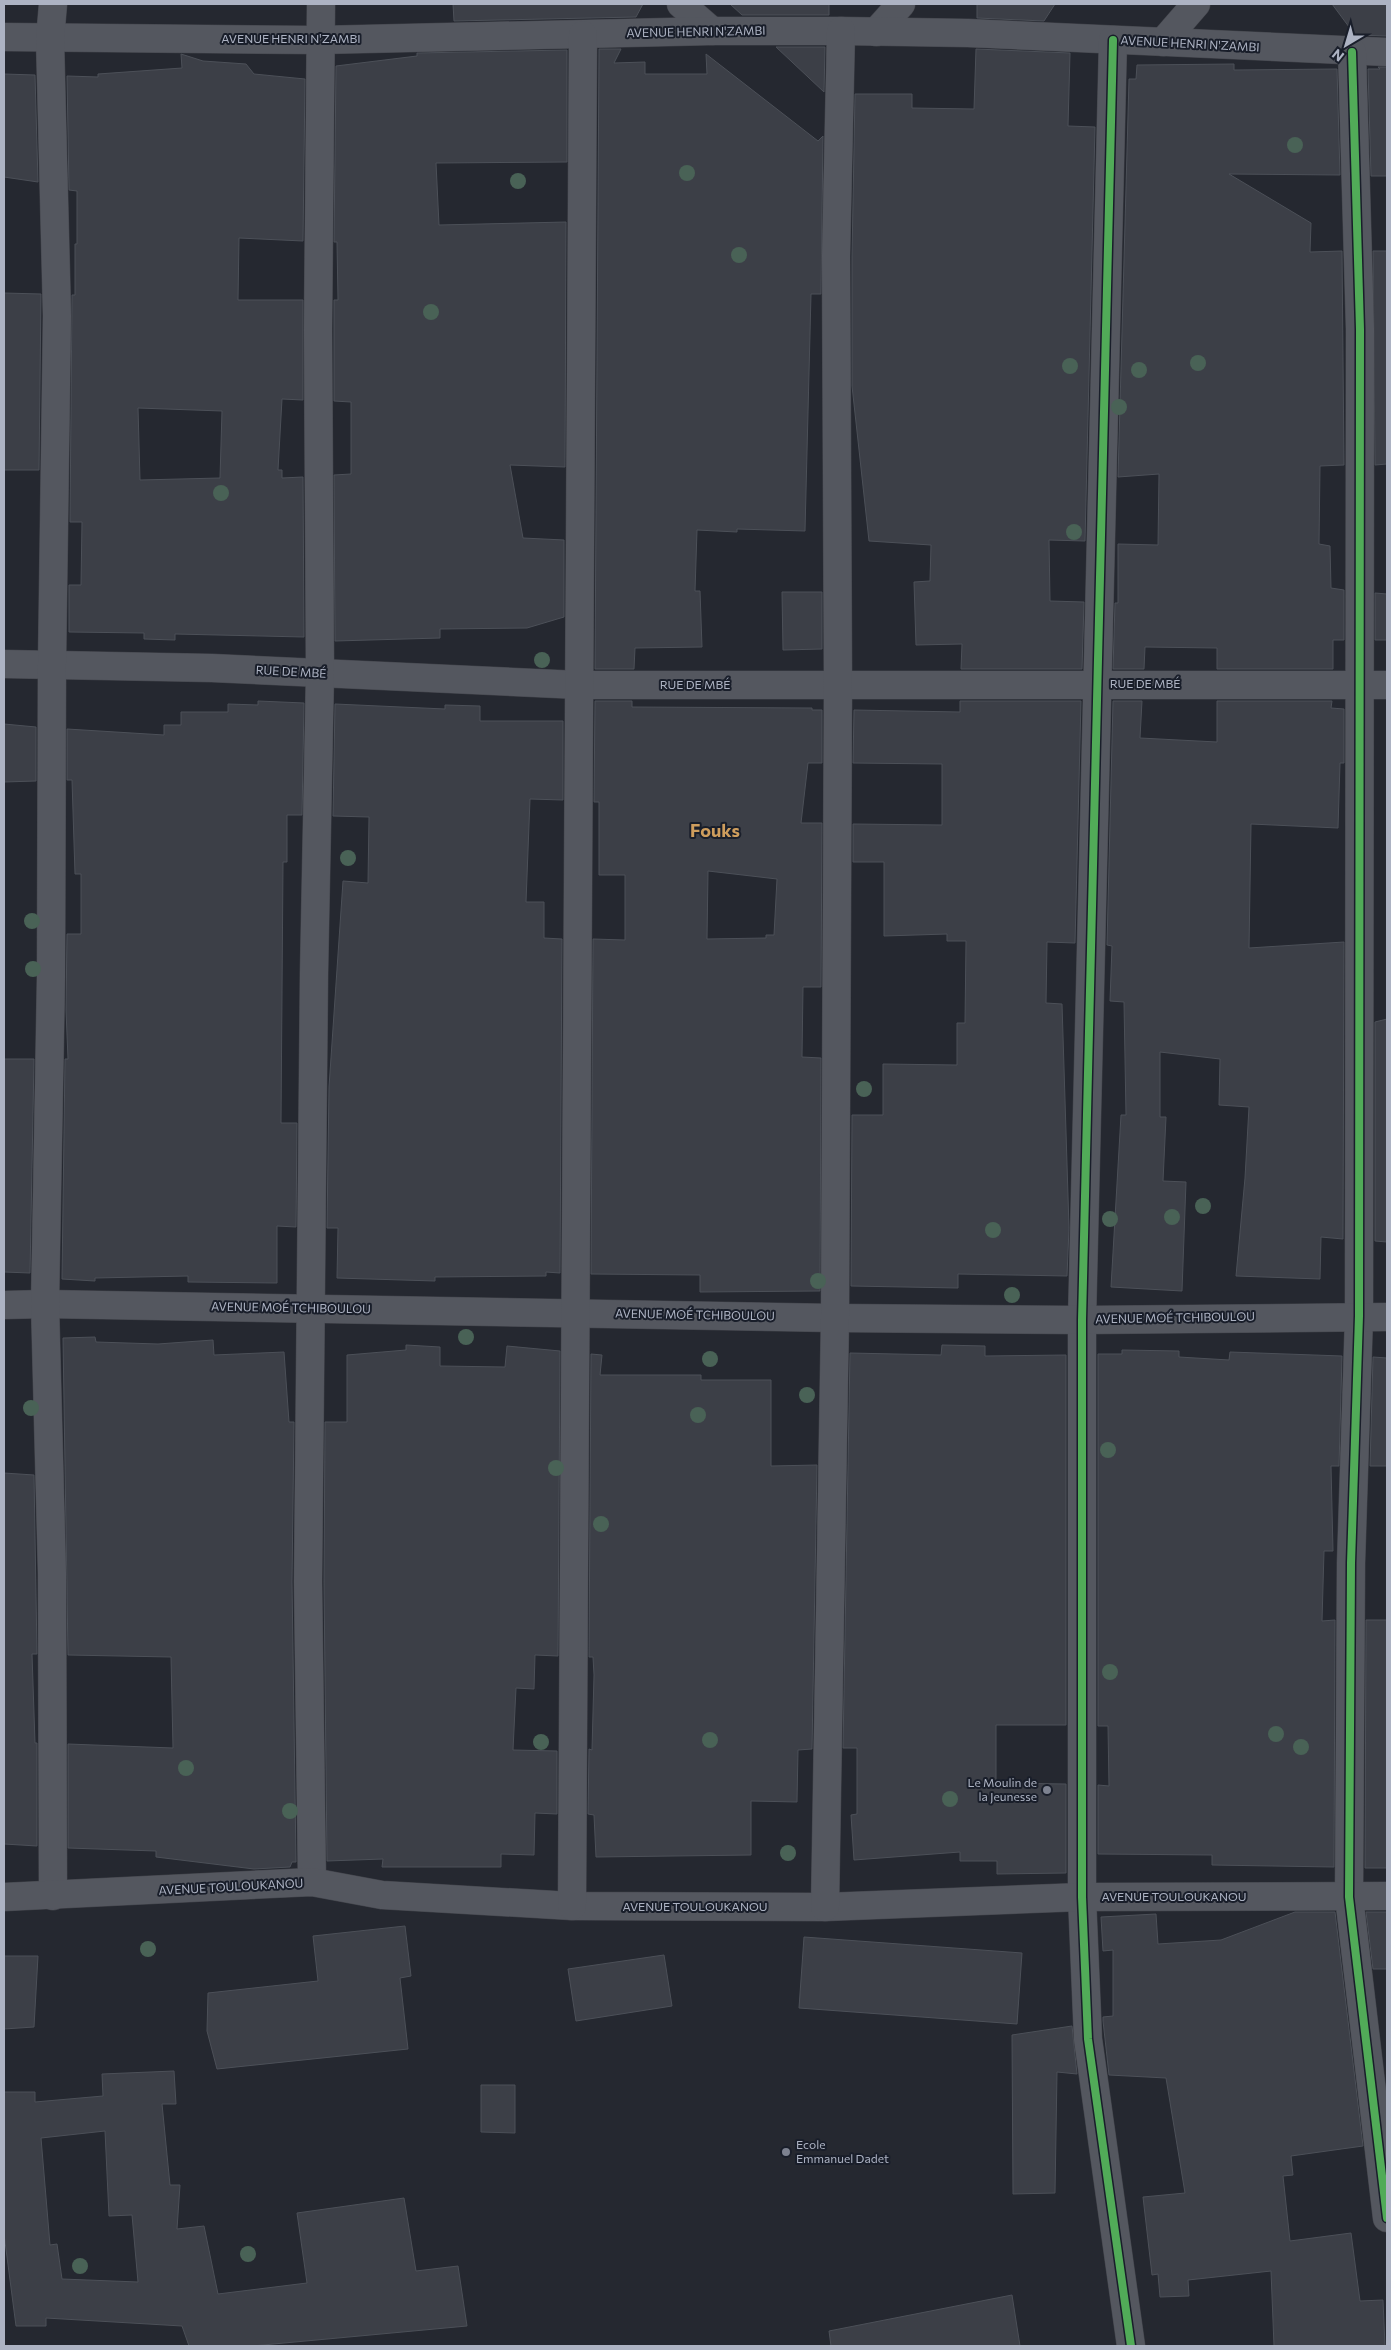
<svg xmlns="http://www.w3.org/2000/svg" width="1391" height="2350" font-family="Commissioner,sans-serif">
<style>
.building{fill:#3c3f47;stroke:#4c5058;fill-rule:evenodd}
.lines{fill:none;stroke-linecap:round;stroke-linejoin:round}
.minor-casing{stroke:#41434a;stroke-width:29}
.minor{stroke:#54575f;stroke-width:28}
.cycleway-casing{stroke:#191e2a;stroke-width:11}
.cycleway{stroke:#51ab58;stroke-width:8}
.tree{fill:#496256}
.poi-dot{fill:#7d8290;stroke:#191e2a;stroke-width:2}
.labels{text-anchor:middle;stroke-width:4;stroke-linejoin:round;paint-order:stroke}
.street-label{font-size:12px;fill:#adb3c3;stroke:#191e2a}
.poi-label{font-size:12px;fill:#adb3c3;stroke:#191e2a;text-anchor:end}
.district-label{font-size:18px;font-weight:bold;fill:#ce9d5d;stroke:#191e2a}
</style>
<rect width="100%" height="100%" fill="#252830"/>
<g class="building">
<path d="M453,4h190l-7,13 -182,4z"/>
<path d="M730,4h99v11h-87z"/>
<path d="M977,4h78l-11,17 -67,-3z"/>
<path d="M1332,4h55v32l-32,-1z"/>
<path d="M776,47h49l-1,45z"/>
<path d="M599,49h22l-7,14 31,-1v12h62l-1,-20 112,87 5,-5 -2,158h-10l-6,237 -68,-2v3l-40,-2 -2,61h5l2,56 -67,1 -1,21h-39z"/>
<path d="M976,49l94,4 -2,73 27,1 -10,414 -36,-1 1,61 34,1 -2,67h-121l1,-25 -46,1 -2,-63 16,-1 1,-36 -62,-4 -17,-155v-130l3,-162h57v14l62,1z"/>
<path d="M567,50v112l-131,1 3,62 127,-3 -1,245 -55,-2 13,73 41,2v77l-37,11 -87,1v9l-105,3 -1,-166 17,-1v-72l-17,-1v-101h4l-1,-58h-3l2,-176 81,-10v-3z"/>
<path d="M181,54l22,7 43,3 8,10 51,5 -2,162 -64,-3 -1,62h65v100l-21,-1 -4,71h4v8l21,-1 1,160 -129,-3v6l-31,-1v-6l-75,-1v-47h12l1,-63h-12l2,-227h3v-51h2v-53l-8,-1 -2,-114 31,1v-3l84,-6zM138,408l84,3 -2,67 -80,2z"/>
<path d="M1234,64v6l103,-1 3,106 -111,-1 82,49 -1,29 32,-1 2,214 -24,1 -1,78 11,2 1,42 13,2v50h-11v29h-116v-21l-72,-1 -1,22h-31l2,-66h3v-59l40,1 1,-71 -41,3 11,-398h7l1,-14z"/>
<path d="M1378,67h9v109h-16l-3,-107h12z"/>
<path d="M4,74l31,1 3,107 -34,-5z"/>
<path d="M1373,251h14v213l-12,1z"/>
<path d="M4,293l37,1 -2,176h-35z"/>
<path d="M782,592h40v57l-39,1z"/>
<path d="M1375,593l12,1v46h-12z"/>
<path d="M258,701l46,2 -2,112h-15v47h-4l-2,261h16l-1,104 -19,-1v57l-89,-1v-6l-93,2v3l-33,-2 3,-220h3l-2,-49 1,-76h14v-60h-6l-3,-94h-5v-51l97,6v-10h17v-13h47v-8l30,1z"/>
<path d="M595,701h37v6l180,1v2h10v53h-14l-7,60h21l-1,164h-18l-1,70 19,1 -1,233 -120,1v-17l-109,-1 2,-335 32,1v-65h-26v-73h-5zM708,871l69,8 -3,56h-8v3l-59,1z"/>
<path d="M960,701h121l-6,242 -28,-1 -1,61 16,1 7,224 -2,48 -109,-2v14l-107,-2 1,-171h31v-51l74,1v-42h8l1,-82h-19v-7l-63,2v-74h-31v-38l89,1v-61l-89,-1 1,-53 106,2z"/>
<path d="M1113,701h29l-2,37 77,4v-41h115l-1,7 13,1v54h-4l-2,65 -87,-4 -2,124 95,-6 -1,297 -22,-2 -1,42 -84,-3 9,-98 4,-71 -30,-2 1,-46 -60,-7v65h6l-3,64 23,1 -4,109 -71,-4 10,-172h5l-2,-113 -14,-1 2,-55 -5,-1z"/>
<path d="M335,704l110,5v-4l35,1v15h83v79l-33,-1 -4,103h18v36l18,1 -2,334 -14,-1v4l-111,1v4l-98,-3 1,-50h-11l2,-141 14,-206 25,2 1,-66 -36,-1z"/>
<path d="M4,724l32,3v54l-32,1z"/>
<path d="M1387,1019v223l-12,-1v-219z"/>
<path d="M4,1059h30l-4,214 -26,-1z"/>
<path d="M95,1337l1,5 62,2 55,-4 1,15 70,-3 5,70h5l-2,160 4,280h-4l-2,5 -36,2 -98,-12v-6l-88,-3v-104l105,4 -2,-91 -103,-2 -5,-317z"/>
<path d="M406,1345l34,2v19l65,1 2,-21 53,5 -2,305 -23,-1 -1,34 -18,-1 -3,62 44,1v63l-22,-1 -1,42 -33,-1v13h-119l1,-8 -56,2 -3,-279 1,-160h22v-67l59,-5z"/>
<path d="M942,1345l43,1v10l81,-1v370h-70v58l70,1v89l-69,1v-13h-37v-9l-106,8 -3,-45 6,-1v-66h-14l7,-395 91,2z"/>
<path d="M1122,1350l57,1v6l50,3 1,-8 112,4 -3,110h-8l2,85h-9l-2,70 13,-1 -1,247 -122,-2v-10l-114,-1v-69l11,1 -1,-60h-10v-372h24z"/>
<path d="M591,1354l11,1 -2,20h101v5h70v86l46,-1 -5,284 -14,1 -1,52 -46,-1v54l-155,2 -2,-42 -6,-1 1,-65 3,1 2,-75 -1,-18h-4z"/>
<path d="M1373,1357l14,1v108h-17z"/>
<path d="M4,1473l30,2 3,179h-5l3,89h2v103l-33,-2z"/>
<path d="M1366,1620h21v248h-22z"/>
<path d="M1295,1912h40l28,234 -72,10 2,19 -10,1 7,65 61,-8 9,68 23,-1 2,46h-111l-3,-75 -83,9 1,16 -29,1 -2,-23 -6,1 -9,-78 42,-4 -19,-115 -57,-3 -6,-54v-4l10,-1v-66l-10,1 -2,-34 55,-3 2,30 63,-4z"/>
<path d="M1366,1912h21v57h-14z"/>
<path d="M405,1926l6,50 -11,2 8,71 -191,20 -10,-38 1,-38 110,-12 -5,-45z"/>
<path d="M804,1937l218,16 -5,71 -218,-16z"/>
<path d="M664,1955l8,51 -96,15 -8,-52z"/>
<path d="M4,1956h34l-4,71 -30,2z"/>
<path d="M1072,2026l5,48 -20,-2 -2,121 -42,1 -1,-159z"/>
<path d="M174,2071l2,33h-14l8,81h10l-3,44 27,-3 14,68 89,-11 -10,-70 107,-15 12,73 42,-5 9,60 -215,20h-63l-7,-20 -136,-8v8h-30l-12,-92v-142h31v10l68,-6 -1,-22zM105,2131l4,85 23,-1 6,67 -76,-3 -5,-35 -7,1 -9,-107z"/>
<path d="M481,2085h34v48l-34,-1z"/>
<path d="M1012,2295l8,51h-189l-2,-15z"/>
</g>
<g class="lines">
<defs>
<g id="minor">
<path d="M681,4l31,27"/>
<path d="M876,32l25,-28"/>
<path d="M4,37l315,3 393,-9h129l127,2 419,19"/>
<path d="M1113,40l-31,1280v577l6,142 43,307"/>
<path d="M1163,42l33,-38"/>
<path d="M1352,52l8,277 -1,987 -8,247 -2,334 38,321"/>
<path d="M4,664l208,4 367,17h808"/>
<path d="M4,1305l41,-1 790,14 247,2 305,-3"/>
<path d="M312,1882l-4,-300 6,-608 6,-301 -2,-343 3,-326"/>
<path d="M53,1896l-1,-323 -7,-269 6,-327 1,-313 5,-348 -7,-277 3,-35"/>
<path d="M4,1897l308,-15 70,13 190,11 253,1 257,-10 305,-1"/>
<path d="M572,1906l11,-1871"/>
<path d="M825,1907l10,-589 3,-633 -2,-429 5,-225"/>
</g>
</defs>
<use href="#minor" class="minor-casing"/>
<use href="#minor" class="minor"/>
<defs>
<g id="cycleway">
<path d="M1113,40l-31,1280v577l6,142 43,307"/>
<path d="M1352,52l8,277 -1,987 -8,247 -2,334 38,321"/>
</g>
</defs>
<use href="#cycleway" class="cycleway-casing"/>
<use href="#cycleway" class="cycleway"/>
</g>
<g class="tree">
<circle cx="1295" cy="145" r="8"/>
<circle cx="687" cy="173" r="8"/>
<circle cx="518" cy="181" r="8"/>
<circle cx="739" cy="255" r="8"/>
<circle cx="431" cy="312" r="8"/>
<circle cx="1198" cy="363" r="8"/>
<circle cx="1070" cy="366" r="8"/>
<circle cx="1139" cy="370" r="8"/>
<circle cx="1119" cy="407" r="8"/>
<circle cx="221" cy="493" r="8"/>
<circle cx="1074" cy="532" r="8"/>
<circle cx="542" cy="660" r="8"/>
<circle cx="348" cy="858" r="8"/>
<circle cx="32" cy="921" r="8"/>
<circle cx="33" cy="969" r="8"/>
<circle cx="864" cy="1089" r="8"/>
<circle cx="1203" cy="1206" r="8"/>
<circle cx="1172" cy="1217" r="8"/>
<circle cx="1110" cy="1219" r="8"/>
<circle cx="993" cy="1230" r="8"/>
<circle cx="818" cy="1281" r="8"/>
<circle cx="1012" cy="1295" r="8"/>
<circle cx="466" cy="1337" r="8"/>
<circle cx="710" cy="1359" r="8"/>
<circle cx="807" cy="1395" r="8"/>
<circle cx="31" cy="1408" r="8"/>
<circle cx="698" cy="1415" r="8"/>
<circle cx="1108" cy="1450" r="8"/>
<circle cx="556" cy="1468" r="8"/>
<circle cx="601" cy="1524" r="8"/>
<circle cx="1110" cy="1672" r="8"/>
<circle cx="1276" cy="1734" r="8"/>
<circle cx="710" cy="1740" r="8"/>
<circle cx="541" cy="1742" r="8"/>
<circle cx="1301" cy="1747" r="8"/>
<circle cx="186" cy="1768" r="8"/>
<circle cx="950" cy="1799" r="8"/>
<circle cx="290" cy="1811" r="8"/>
<circle cx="788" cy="1853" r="8"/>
<circle cx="148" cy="1949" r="8"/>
<circle cx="248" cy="2254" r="8"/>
<circle cx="80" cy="2266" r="8"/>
</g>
<g class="poi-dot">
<circle cx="1047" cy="1790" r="5"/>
<circle cx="786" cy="2152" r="5"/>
</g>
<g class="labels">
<g class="street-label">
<text transform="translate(696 32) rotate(-1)" y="4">AVENUE HENRI N'ZAMBI</text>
<text x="291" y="43">AVENUE HENRI N'ZAMBI</text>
<text transform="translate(1190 44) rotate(3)" y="4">AVENUE HENRI N'ZAMBI</text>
<text transform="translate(291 672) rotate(3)" y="4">RUE DE MBÉ</text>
<text x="1145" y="688">RUE DE MBÉ</text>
<text x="695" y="689">RUE DE MBÉ</text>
<text transform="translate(291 1308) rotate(1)" y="4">AVENUE MOÉ TCHIBOULOU</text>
<text transform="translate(695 1315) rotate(1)" y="4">AVENUE MOÉ TCHIBOULOU</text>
<text transform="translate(1175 1318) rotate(-1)" y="4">AVENUE MOÉ TCHIBOULOU</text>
<text transform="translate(231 1887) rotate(-3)" y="4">AVENUE TOULOUKANOU</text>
<text x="1174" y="1901">AVENUE TOULOUKANOU</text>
<text x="695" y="1911">AVENUE TOULOUKANOU</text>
</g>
<g class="poi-label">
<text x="1037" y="1787">Le Moulin de<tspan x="1037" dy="14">la Jeunesse</tspan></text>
<text x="796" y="2149" text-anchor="start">Ecole<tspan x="796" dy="14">Emmanuel Dadet</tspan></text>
</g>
<g class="district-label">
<text x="715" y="837">Fouks</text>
</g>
</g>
<rect width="1391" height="2350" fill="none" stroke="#adb3c3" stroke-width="10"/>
<g transform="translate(1346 45) rotate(218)" stroke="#191e2a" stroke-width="4" paint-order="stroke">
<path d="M0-4L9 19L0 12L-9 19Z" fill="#adb3c3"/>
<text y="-8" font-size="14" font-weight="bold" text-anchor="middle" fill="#adb3c3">N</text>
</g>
</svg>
